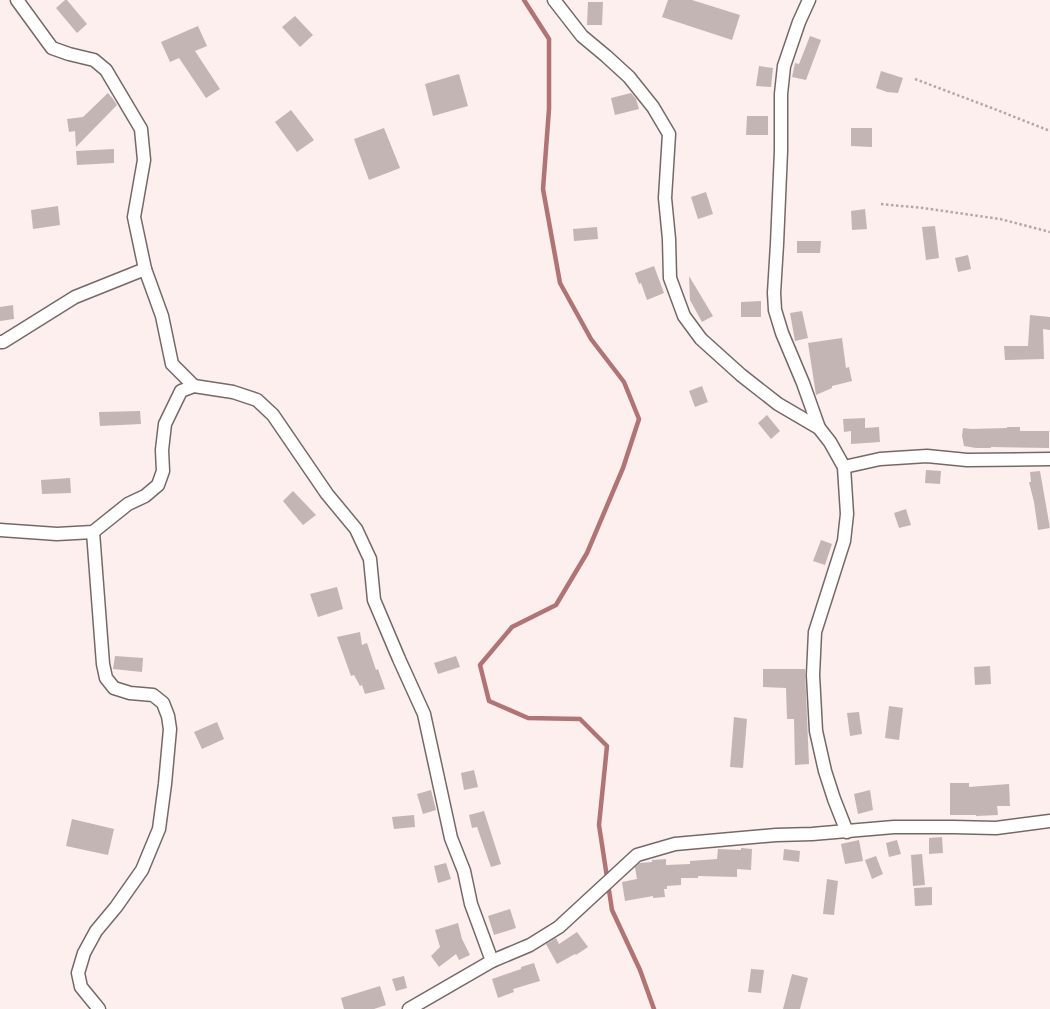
<svg xmlns="http://www.w3.org/2000/svg" width="1050" height="1009" font-family="'Work Sans',sans-serif">
<style>
.lines{fill:none;stroke-linecap:round;stroke-linejoin:round}
.stream{stroke:#b17474;stroke-width:4.5}
.building{fill:#c2b5b4}
.street-casing{stroke:#756968;stroke-width:15}
.path{stroke:#b2a8a7;stroke-width:2.5;stroke-dasharray:2.5 2.5;stroke-linecap:butt}
.street{stroke:#fff;stroke-width:12}
</style>
<rect width="100%" height="100%" fill="#fdefee"/>
<g class="lines">
<path class="stream" d="M524,0l25,39v70l-6,80 17,94 31,56 33,43 15,37 -16,49 -36,85 -31,52 -44,22 -32,38 9,36 39,17 52,1 27,27 -8,79 13,85 28,60 14,39"/>
</g>
<g class="building">
<path d="M65,0h2l20,24 -10,9 -21,-25z"/>
<path d="M668,0h24l48,15 -8,25 -70,-23z"/>
<path d="M588,2h15l-1,23h-15z"/>
<path d="M295,16l18,19 -13,12 -18,-20z"/>
<path d="M198,26l9,20 -12,5 25,38 -14,9 -27,-40 -9,4 -9,-20z"/>
<path d="M810,36l11,4 -15,40 -14,-3 3,-14 4,1z"/>
<path d="M759,66l14,2 -2,19 -15,-1z"/>
<path d="M881,71l22,7 -5,15 -11,-1 -11,-4z"/>
<path d="M459,74l9,32 -35,10 -8,-32z"/>
<path d="M108,93l5,6 4,6 -41,42 -1,-16 -6,1 -2,-13 16,-2z"/>
<path d="M631,93l5,6 3,10 -24,6 -4,-17z"/>
<path d="M291,110l23,30 -17,12 -22,-30z"/>
<path d="M747,116h21v19h-22z"/>
<path d="M384,128l16,40 -31,12 -15,-41z"/>
<path d="M851,128h21v19l-21,-1z"/>
<path d="M114,149v14l-37,2 -1,-14z"/>
<path d="M706,192l7,22 -15,5 -7,-22z"/>
<path d="M58,206l2,19 -27,4 -2,-19z"/>
<path d="M865,209l2,20 -15,1 -1,-19z"/>
<path d="M935,226l4,32 -13,2 -4,-33z"/>
<path d="M597,227l1,12 -24,2 -1,-12z"/>
<path d="M797,241h24l-1,12h-23z"/>
<path d="M968,255l3,14 -13,3 -3,-14z"/>
<path d="M654,266l10,27 -17,7 -6,-17 -2,1 -4,-11z"/>
<path d="M689,276l24,40 -11,6 -12,-22z"/>
<path d="M761,301v16h-20v-15z"/>
<path d="M13,305l1,14 -14,2v-14z"/>
<path d="M802,311l6,27 -13,3 -5,-28z"/>
<path d="M1030,315l20,2v13l-7,-1 1,30 -39,1 -1,-14h24z"/>
<path d="M842,338l4,30 3,-1 3,14 -20,5v2l-16,7 -8,-52z"/>
<path d="M702,386l6,16 -13,5 -6,-16z"/>
<path d="M140,411l1,13 -41,2 -1,-14z"/>
<path d="M767,415l13,16 -9,8 -13,-16z"/>
<path d="M865,418v10l14,-1 1,15 -29,2v-13l-7,1 -1,-13z"/>
<path d="M1007,427h13v4h29v17l-58,-1v1h-15l-12,-2 -2,-10 1,-8 8,1 36,-1z"/>
<path d="M926,470l15,1 -1,13 -15,-1z"/>
<path d="M1040,471l10,57 -12,2 -4,-28 -5,-20h2l-1,-10z"/>
<path d="M70,478l1,15 -29,1 -1,-14z"/>
<path d="M293,491l23,24 -13,10 -11,-13 -9,-11z"/>
<path d="M906,509l5,16 -12,3 -5,-15z"/>
<path d="M821,540l11,4 -7,21 -12,-4z"/>
<path d="M337,587l6,22 -25,8 -8,-23z"/>
<path d="M360,632l2,13 5,-2 9,27 2,-1 7,20 -20,5 -3,-9 -2,1 -6,-11 -3,1 -14,-39z"/>
<path d="M115,656l28,2 -1,14 -29,-3z"/>
<path d="M456,656l4,11 -22,7 -4,-11z"/>
<path d="M990,666l1,18 -16,1 -1,-18z"/>
<path d="M763,669h42l4,95 -14,1 -1,-46h-7l-1,-31 -23,-1z"/>
<path d="M889,706l14,2 -4,32 -14,-2z"/>
<path d="M859,712l3,22 -12,2 -3,-23z"/>
<path d="M734,717l13,2 -4,49 -13,-1z"/>
<path d="M217,722l7,17 -22,10 -8,-17z"/>
<path d="M474,770l4,17 -14,3 -3,-17z"/>
<path d="M950,783h19v4l40,-3 1,22h-13l1,9 -22,1v-1h-26z"/>
<path d="M431,790l5,20 -13,4 -6,-20z"/>
<path d="M870,790l3,20 -15,4 -4,-20z"/>
<path d="M484,811l17,53 -10,3 -14,-40 -5,1 -3,-13z"/>
<path d="M414,815l1,12 -21,2 -2,-12z"/>
<path d="M72,819l42,10 -6,26 -42,-9z"/>
<path d="M942,837l1,16 -14,1v-16z"/>
<path d="M859,840l4,21 -18,3 -4,-20z"/>
<path d="M897,840l4,14 -12,3 -3,-14z"/>
<path d="M741,848l11,1 -1,21 -14,-1v8l-39,-1v2h-17v7l-14,1v3h-3l1,8 -12,1v-2l-28,5 -3,-19 15,-3 -2,-12 5,-4 12,-1v-2l14,-1v6l24,-1v-3l27,-2 1,-10 23,1z"/>
<path d="M784,849l16,2 -1,11 -16,-2z"/>
<path d="M922,854l3,31 -12,1 -2,-31z"/>
<path d="M876,856l7,18 -11,5 -7,-19z"/>
<path d="M446,863l5,16 -13,4 -4,-17z"/>
<path d="M827,879l11,2 -4,34 -11,-1z"/>
<path d="M932,887v18l-17,1 -1,-18z"/>
<path d="M510,909l6,19 -22,7 -6,-19z"/>
<path d="M458,923l4,16 8,16 -11,5 -3,-6 -17,13 -8,-11 9,-9 -5,-17z"/>
<path d="M577,932l11,15 -12,8 -1,-1 -18,10 -11,-20 10,-6 3,6z"/>
<path d="M534,963l6,18 -27,8 1,3 -16,6 -6,-19 29,-10v-2z"/>
<path d="M751,969l13,1 -3,23 -13,-1z"/>
<path d="M792,974l16,4 -8,31h-17z"/>
<path d="M404,976l3,12 -11,3 -4,-12z"/>
<path d="M380,986l6,19 -12,4h-30l-3,-11z"/>
</g>
<g class="lines">
<defs>
<g id="street">
<path d="M17,0l35,48 17,6 25,6 12,10 35,59 3,31 -10,57 11,52 17,47 10,48 22,22"/>
<path d="M554,0l28,36 24,20 23,21 24,30 16,27 -4,64 4,41 1,39 14,38 17,23 40,36 37,29 41,24 11,14 14,25 3,47 -3,27 -29,91 -2,43 3,56 9,40 9,28 13,33"/>
<path d="M809,0l-10,22 -15,44 -3,28v57l-4,93 -3,49 1,17 7,23 21,50 16,45"/>
<path d="M0,342h3l72,-45 70,-28"/>
<path d="M844,467l36,-8 47,-3 40,4 83,-1"/>
<path d="M0,530l57,4 36,-2 35,-28 17,-8 13,-11 5,-14 -1,-21 3,-26 16,-33 13,-5 39,6 24,8 16,15 54,79 29,35 14,30 4,41 25,59 25,55 27,124 13,33 7,33 21,57"/>
<path d="M93,532l10,132 3,14 8,10 16,5 23,2 10,8 5,13 2,13 -5,55 -6,45 -17,41 -26,37 -20,24 -12,22 -6,20 3,14 18,22"/>
<path d="M409,1009l83,-48 38,-16 29,-18 78,-72 38,-11 101,-9 36,-1 82,-7h59l43,1 54,-7"/>
</g>
</defs>
<use href="#street" class="street-casing"/>
<g class="path">
<path d="M915,79l82,31 53,21"/>
<path d="M881,204l42,4 77,11 50,13"/>
</g>
<use href="#street" class="street"/>
</g>
</svg>
